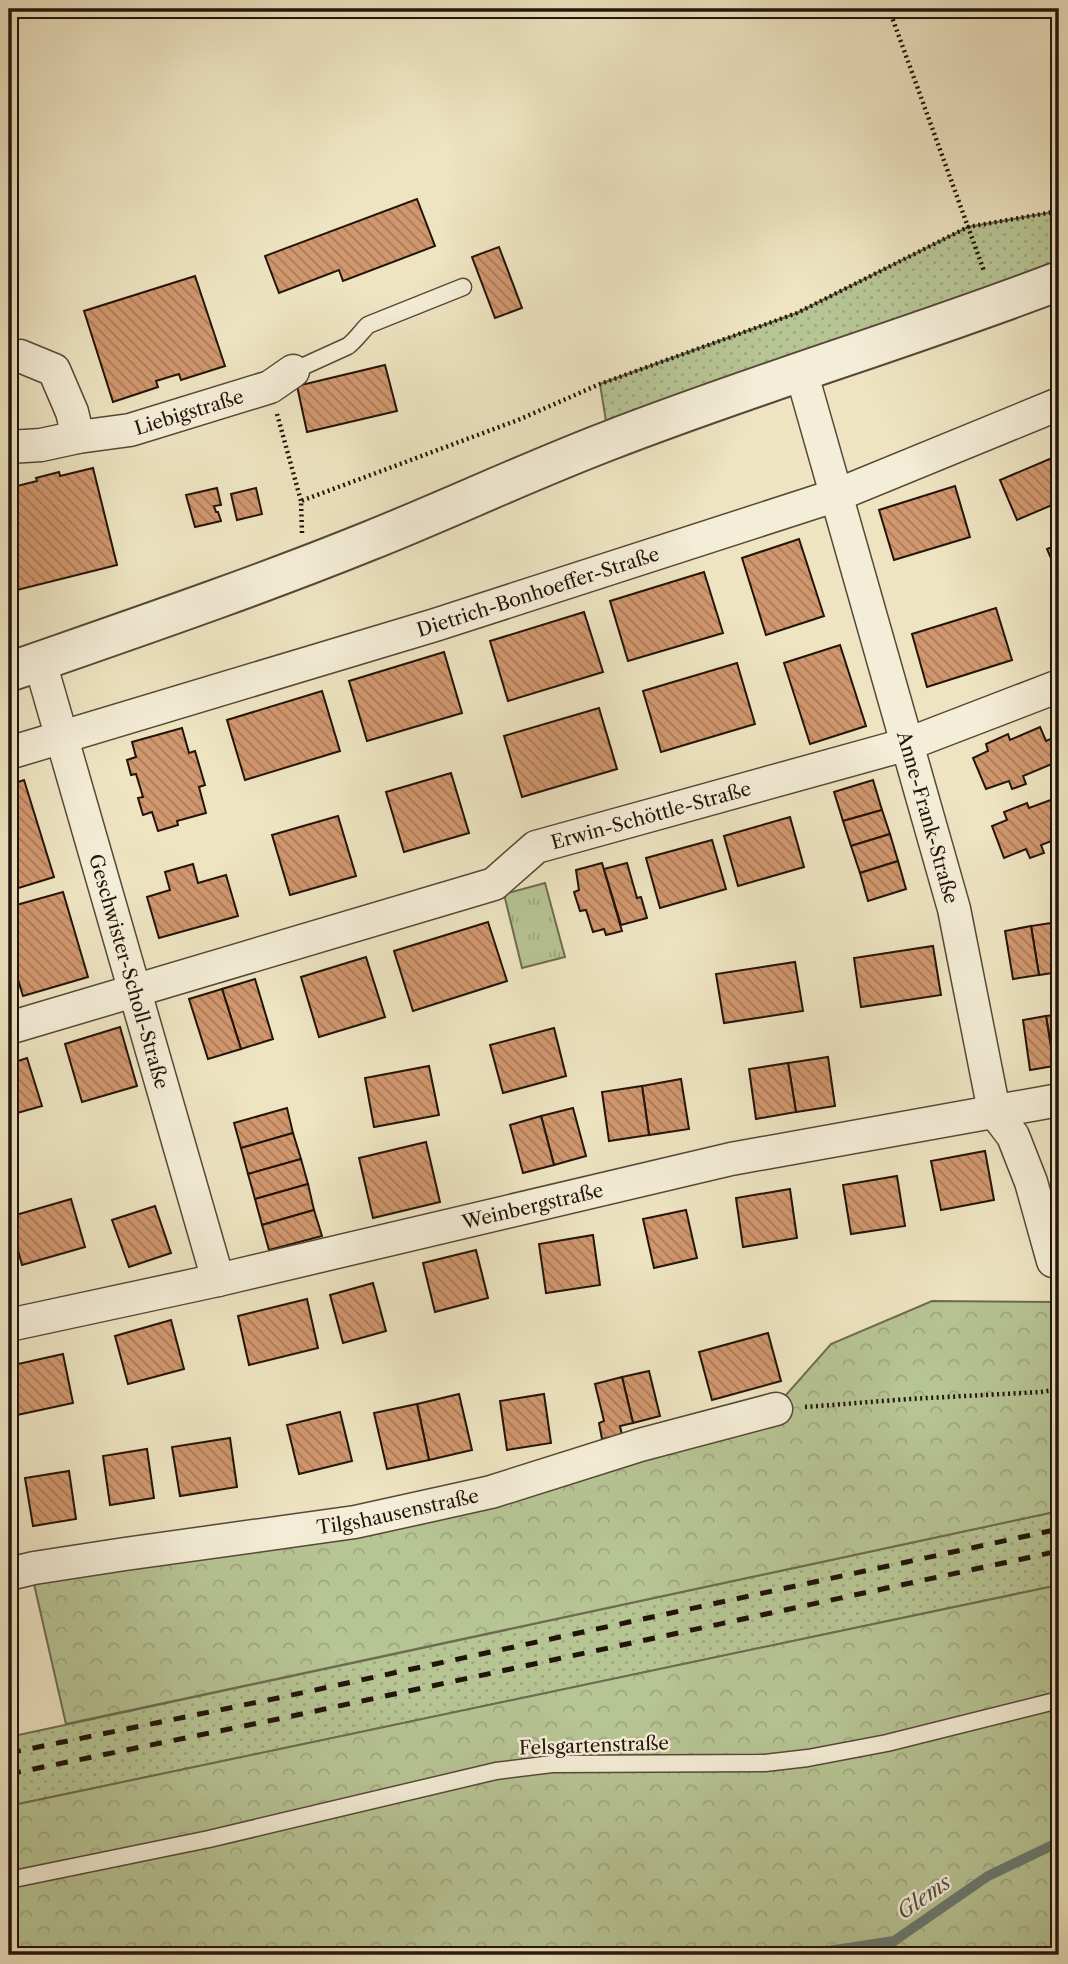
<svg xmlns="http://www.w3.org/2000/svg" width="1068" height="1964" font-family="'Libre Caslon Text',serif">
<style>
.grass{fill:url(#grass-dots);stroke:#6d6c4f;stroke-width:2}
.forest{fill:url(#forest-crowns);stroke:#6d6c4f;stroke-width:2}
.park{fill:url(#park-tufts);stroke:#6d6c4f;stroke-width:2}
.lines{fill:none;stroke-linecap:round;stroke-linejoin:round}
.stream{stroke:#6a7a72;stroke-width:10}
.building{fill:url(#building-back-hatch);stroke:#23140a;stroke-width:2}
.service-casing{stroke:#564838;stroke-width:19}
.minor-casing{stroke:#564838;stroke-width:35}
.tertiary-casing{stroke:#564838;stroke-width:42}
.path{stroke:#23140a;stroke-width:4.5;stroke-dasharray:2 3.5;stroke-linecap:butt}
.service{stroke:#f4edd7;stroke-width:16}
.minor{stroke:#f4edd7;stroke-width:32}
.tertiary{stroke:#f4edd7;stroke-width:38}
.rail{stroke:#23140a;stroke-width:5;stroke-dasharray:12 12;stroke-linecap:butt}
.labels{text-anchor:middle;stroke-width:5;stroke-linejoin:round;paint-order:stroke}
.street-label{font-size:19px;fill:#23140a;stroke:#f4edd7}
.water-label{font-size:21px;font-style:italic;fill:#4d5047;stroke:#f4edd7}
</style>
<defs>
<pattern id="grass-dots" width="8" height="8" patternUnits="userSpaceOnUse" patternTransform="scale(1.75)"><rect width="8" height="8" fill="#b7c494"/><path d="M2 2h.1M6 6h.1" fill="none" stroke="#9da87e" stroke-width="1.8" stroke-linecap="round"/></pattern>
<pattern id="forest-crowns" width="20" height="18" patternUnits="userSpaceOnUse" patternTransform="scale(1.75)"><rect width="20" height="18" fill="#b7c494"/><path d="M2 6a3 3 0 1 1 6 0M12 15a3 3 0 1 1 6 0" fill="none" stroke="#9da87e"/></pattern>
<pattern id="park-tufts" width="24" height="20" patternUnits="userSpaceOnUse" patternTransform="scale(1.75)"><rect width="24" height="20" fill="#b7c494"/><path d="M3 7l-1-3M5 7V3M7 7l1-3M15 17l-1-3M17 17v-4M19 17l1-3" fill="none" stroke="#9da87e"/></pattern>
<pattern id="building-back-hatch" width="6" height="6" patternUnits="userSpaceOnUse" patternTransform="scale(1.75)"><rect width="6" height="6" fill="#d1976e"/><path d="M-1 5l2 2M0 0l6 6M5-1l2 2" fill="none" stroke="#a97a59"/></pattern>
</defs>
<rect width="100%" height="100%" fill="#eee4c2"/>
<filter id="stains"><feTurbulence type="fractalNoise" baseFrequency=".00286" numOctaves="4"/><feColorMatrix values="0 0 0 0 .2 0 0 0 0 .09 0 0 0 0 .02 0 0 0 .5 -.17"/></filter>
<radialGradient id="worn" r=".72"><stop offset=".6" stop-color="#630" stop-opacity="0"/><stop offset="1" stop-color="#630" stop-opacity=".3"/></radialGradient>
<g class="grass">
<path d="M1059,211v70l-450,159 -9,-56 197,-71 171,-86z"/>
<path d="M1059,1511v74l-1050,221v-69z"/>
</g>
<g class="forest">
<path d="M932,1301l127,1v209l-993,213 -32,-140 216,-39 231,-35 200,-66 84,-18 20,-30 46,-52z"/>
<path d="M1059,1585v370h-1050v-59l5,-12 -5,1v-79z"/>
</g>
<path class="park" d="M545,883l20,74 -43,11 -18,-74z"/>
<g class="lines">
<path class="stream" d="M802,1955l92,-14 94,-65 71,-34"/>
</g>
<g class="building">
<path d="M417,199l18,47 -92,35 -4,-11 -60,23 -14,-37z"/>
<path d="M499,247l23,61 -27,10 -23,-61z"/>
<path d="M195,276l30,90 -44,14 -2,-6 -23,7 2,6 -45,15 -29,-91z"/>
<path d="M385,365l12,46 -90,21 -10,-46z"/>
<path d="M1059,455v47l-42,18 -17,-40z"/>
<path d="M93,468l24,97 -108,27v-104l28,-7 -1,-3 23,-6 1,4z"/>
<path d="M955,486l15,51 -76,23 -15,-50z"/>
<path d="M217,488l4,17 -7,1 2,6h2l3,9 -26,6 -9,-32z"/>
<path d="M256,488l6,26 -25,6 -6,-26z"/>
<path d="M799,539l25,77 -58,19 -24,-77z"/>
<path d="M1059,544v24l-3,2 -9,-21z"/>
<path d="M704,572l19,61 -95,28 -18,-60z"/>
<path d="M996,608l16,52 -85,27 -15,-53z"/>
<path d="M584,612l19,60 -95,29 -18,-60z"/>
<path d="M840,645l26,81 -56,18 -26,-81z"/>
<path d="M444,652l18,61 -95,28 -18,-60z"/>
<path d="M737,663l18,61 -94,28 -18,-61z"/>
<path d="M322,691l18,60 -95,29 -18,-60z"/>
<path d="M599,708l18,61 -95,28 -18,-61z"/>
<path d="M1040,727l6,14 7,-3 6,15v8l-36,15 3,8 -14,5 -3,-8 -23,8 -13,-31 15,-7 -2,-7 22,-10 2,6z"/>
<path d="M182,728l7,25 6,-2 10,34 -6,2 7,26 -29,8 1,4 -20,6 -6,-19 -9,3 -5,-17 5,-1 -7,-23 -5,1 -4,-15 9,-3 -4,-15z"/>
<path d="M451,773l18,60 -65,19 -18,-60z"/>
<path d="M24,780l30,97 -45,14v-106z"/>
<path d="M873,780l9,30 -39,11 -9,-29z"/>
<path d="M1059,797v41l-18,7 3,8 -14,5 -4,-9 -22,9 -12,-32 15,-6 -3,-8 23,-9 2,5z"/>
<path d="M882,810l8,24 -39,12 -8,-25z"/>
<path d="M338,816l18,60 -66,19 -18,-60z"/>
<path d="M790,817l14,50 -66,19 -14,-50z"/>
<path d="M890,834l8,27 -38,12 -9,-27z"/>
<path d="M712,840l14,49 -66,19 -14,-50z"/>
<path d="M898,861l8,28 -38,12 -8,-28z"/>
<path d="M602,863l20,68 -16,4 -2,-6 -11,3 -7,-22 -6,1 -6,-19 5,-2 -3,-20z"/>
<path d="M627,863l10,35 4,-1 6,21 -26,7 -17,-56z"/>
<path d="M193,864l5,19 28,-8 12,41 -79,22 -12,-41 23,-7 -5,-18z"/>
<path d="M63,892l25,85 -65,19 -14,-46v-43z"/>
<path d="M488,922l19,59 -94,30 -19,-60z"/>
<path d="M1058,922l1,50 -20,3 -8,-49z"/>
<path d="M1031,926l8,49 -26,4 -8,-48z"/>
<path d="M933,946l8,49 -80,12 -7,-49z"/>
<path d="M366,957l19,60 -66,20 -18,-60z"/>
<path d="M795,962l8,49 -79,12 -8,-49z"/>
<path d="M255,979l18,60 -32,10 -19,-60z"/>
<path d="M222,989l19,60 -33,10 -19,-60z"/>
<path d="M1059,1014v51l-5,1 -8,-50z"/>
<path d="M1046,1016l8,50 -24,4 -7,-50z"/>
<path d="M120,1027l17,59 -55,16 -17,-58z"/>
<path d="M554,1028l12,48 -63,17 -13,-48z"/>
<path d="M828,1057l7,49 -39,6 -8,-49z"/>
<path d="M27,1058l15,48 -32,9 -1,-51z"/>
<path d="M788,1063l8,49 -40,7 -7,-50z"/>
<path d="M429,1066l10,49 -65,12 -9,-49z"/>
<path d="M681,1079l8,50 -40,6 -7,-49z"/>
<path d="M642,1086l7,49 -40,6 -7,-49z"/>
<path d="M287,1108l6,25 -52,15 -7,-25z"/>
<path d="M573,1108l13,48 -32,9 -13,-49z"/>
<path d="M541,1116l13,49 -31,8 -13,-48z"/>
<path d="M293,1133l8,26 -53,15 -7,-26z"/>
<path d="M426,1142l14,60 -67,16 -14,-60z"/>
<path d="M985,1151l9,49 -53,10 -10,-49z"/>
<path d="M301,1159l7,25 -53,15 -7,-25z"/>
<path d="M897,1176l8,50 -54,8 -8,-49z"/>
<path d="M308,1184l6,26 -52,15 -7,-26z"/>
<path d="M790,1189l7,49 -54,9 -7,-49z"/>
<path d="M71,1199l14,48 -63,18 -13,-48z"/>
<path d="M155,1206l16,47 -42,14 -17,-47z"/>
<path d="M314,1210l8,26 -53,14 -7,-25z"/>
<path d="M686,1210l11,48 -43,10 -11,-49z"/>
<path d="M593,1235l7,50 -54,8 -7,-49z"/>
<path d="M476,1250l12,48 -53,14 -12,-49z"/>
<path d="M373,1283l13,48 -43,12 -13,-48z"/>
<path d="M307,1299l11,49 -69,17 -11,-49z"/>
<path d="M171,1320l13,49 -56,15 -13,-48z"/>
<path d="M768,1333l13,48 -69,19 -13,-48z"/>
<path d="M63,1354l10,49 -56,12 -8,-36v-13z"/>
<path d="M649,1371l11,45 -27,7 -11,-46z"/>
<path d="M622,1377l11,46 -13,3 2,9 -20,4 -3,-16 5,-2 -9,-37z"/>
<path d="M459,1394l13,56 -43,10 -12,-56z"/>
<path d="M544,1394l7,49 -44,7 -7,-49z"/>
<path d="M417,1404l12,56 -42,9 -13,-56z"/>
<path d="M340,1412l12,49 -53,13 -12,-49z"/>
<path d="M230,1438l7,49 -57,9 -8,-49z"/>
<path d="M147,1449l7,49 -44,7 -7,-49z"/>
<path d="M69,1471l7,48 -43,7 -8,-48z"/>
<path d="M9,1625l5,23 -5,1z"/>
</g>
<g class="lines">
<defs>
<g id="service">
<path d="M293,371l55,-25c8,-6 13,-14 20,-21l95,-38"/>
<path d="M9,1880l200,-41 287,-68 56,-7 213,-1 43,-5 79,-15 172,-43"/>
</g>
<g id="minor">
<path d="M9,359l11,-3 34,14 18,42 6,25 -37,8 -32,2"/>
<path id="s1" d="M801,371l153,538 40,202 19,25 18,46 22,79"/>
<path id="s2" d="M78,437l52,-7 140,-43 23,-16"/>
<path id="s3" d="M40,662l178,618"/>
<path id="s4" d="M9,753l426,-128 402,-130 222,-91"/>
<path id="s5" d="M9,1028l485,-144 42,-37 372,-103 151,-58"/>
<path id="s6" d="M9,1325l209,-45 513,-121 328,-59"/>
<path id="s7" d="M9,1574l25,-6 91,-14 230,-32 136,-30 149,-47 136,-36"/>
</g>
<path id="tertiary" d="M9,672c120,-42 241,-83 360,-131 80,-32 158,-69 239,-100 149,-58 302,-103 451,-160"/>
</defs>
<use href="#service" class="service-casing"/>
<use href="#minor" class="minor-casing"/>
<use href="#tertiary" class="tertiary-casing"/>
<g class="path">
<path d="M889,9l95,262"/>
<path d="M1051,213l5,34"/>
<path d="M277,414l24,87"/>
<path d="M302,533l-1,-32 217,-81 82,-36 197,-71 171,-86 91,-16"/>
<path d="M805,1407l104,-8 132,-7 18,-3"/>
</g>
<use href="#service" class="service"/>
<use href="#minor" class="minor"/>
<use href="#tertiary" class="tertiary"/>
<g class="rail">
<path d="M9,1753l269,-55 781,-169"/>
<path d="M9,1774l274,-56 776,-167"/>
</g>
</g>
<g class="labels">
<g class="street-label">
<text dy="7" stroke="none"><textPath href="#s2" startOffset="114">Liebigstraße</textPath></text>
<text dy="7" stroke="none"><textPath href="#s4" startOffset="553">Dietrich-Bonhoeffer-Straße</textPath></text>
<text dy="7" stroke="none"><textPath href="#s5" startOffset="681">Erwin-Schöttle-Straße</textPath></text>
<text dy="7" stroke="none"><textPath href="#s1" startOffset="464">Anne-Frank-Straße</textPath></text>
<text dy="7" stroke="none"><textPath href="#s3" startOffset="322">Geschwister-Scholl-Straße</textPath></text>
<text dy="7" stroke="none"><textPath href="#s6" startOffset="537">Weinbergstraße</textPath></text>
<text dy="7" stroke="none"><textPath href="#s7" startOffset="394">Tilgshausenstraße</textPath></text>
<text transform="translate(594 1745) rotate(-2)" y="7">Felsgartenstraße</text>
</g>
<g class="water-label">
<text transform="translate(924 1897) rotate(-35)" y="7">Glems</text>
</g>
</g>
<rect width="1068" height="1964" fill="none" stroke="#eee4c2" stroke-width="35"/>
<rect x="10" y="10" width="1047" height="1943" fill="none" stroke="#23140a" stroke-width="3.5"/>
<rect x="18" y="18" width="1033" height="1929" fill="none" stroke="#23140a" stroke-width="2"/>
<rect width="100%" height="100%" filter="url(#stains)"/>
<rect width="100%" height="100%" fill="url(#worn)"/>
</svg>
